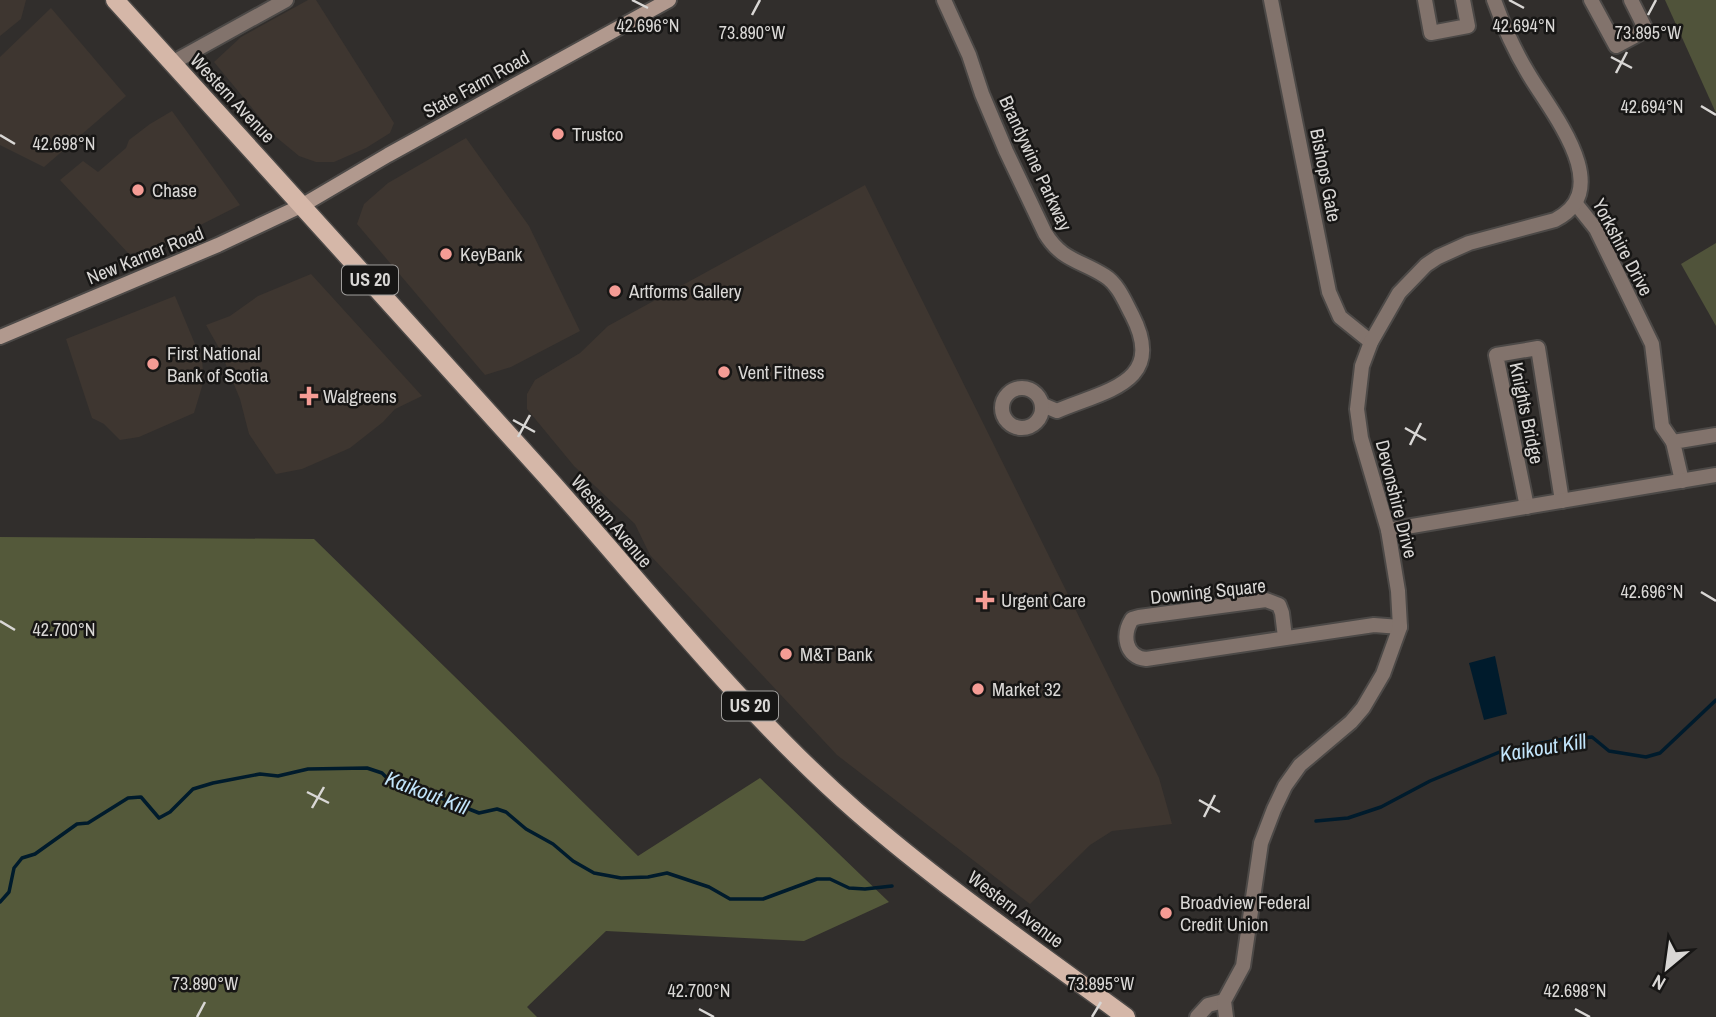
<svg xmlns="http://www.w3.org/2000/svg" width="1716" height="1017" font-family="'Archivo Narrow',sans-serif">
<style>
.built{fill:#3e3630}
.green{fill:#50533a}
.forest{fill:#54593a}
.water{fill:#001b2c}
.lines{fill:none;stroke-linecap:round;stroke-linejoin:round}
.stream{stroke:#001b2c;stroke-width:3.5}
.street-casing{stroke:#4c4947;stroke-width:18}
.secondary-casing{stroke:#4c4947;stroke-width:18}
.primary-casing{stroke:#4c4947;stroke-width:21}
.street{stroke:#82736c;stroke-width:14}
.secondary{stroke:#b1998e;stroke-width:14}
.primary{stroke:#d5b7a8;stroke-width:18}
.ticks{fill:none;stroke:#d9d7d5;stroke-width:2.5}
.poi-dot{fill:#f59c95;stroke:#171615;stroke-width:2.5}
.labels{text-anchor:middle;stroke-width:5;stroke-linejoin:round;paint-order:stroke}
.shield{fill:#171615;stroke:#9f9d9b;stroke-width:2}
.shield-label{font-size:18px;font-weight:bold;fill:#d9d7d5}
.street-label{font-size:19px;fill:#d9d7d5;stroke:#171615}
.poi-label{font-size:19px;fill:#d9d7d5;stroke:#171615;text-anchor:start}
.water-label{font-size:21px;font-style:italic;fill:#c3e5fb;stroke:#171615}
.ticks-label{font-size:18px;text-anchor:middle;fill:#d9d7d5;stroke:#171615;stroke-width:5;stroke-linejoin:round;paint-order:stroke}
</style>
<rect width="100%" height="100%" fill="#312e2c"/>
<g class="built">
<path d="M0,0h26l-5,19 -21,17z"/>
<path d="M308,0h8l78,123 -4,10 -24,15 -32,14h-18l-17,-6 -23,-19 -62,-75 27,-25z"/>
<path d="M51,8l75,88 -82,71 -44,-22v-88z"/>
<path d="M172,111l68,94 -87,44 -24,5 -69,-74 23,-19 15,11 28,-24 3,-8 21,-16z"/>
<path d="M466,138l63,88 51,105 -69,36 -26,8 -128,-151 7,-20 24,-21z"/>
<path d="M865,185l294,593 13,46 -60,7 -22,14 -60,59 -193,-149 -187,-200 -15,-31 -61,-58 -47,-57v-15l8,-14 45,-27 28,-27z"/>
<path d="M311,274l111,122 -27,13 -12,13 -33,26 -48,21 -26,5 -27,-40 -9,-35 -21,-51 -13,-23 24,-9 28,-20z"/>
<path d="M175,296l27,65 2,19 -10,33 -55,24 -19,3 -16,-16 -12,-6 -26,-79z"/>
</g>
<g class="green">
<path d="M1665,0h51v113z"/>
<path d="M1716,243v83l-35,-62z"/>
</g>
<path class="forest" d="M0,537l314,2 324,317 122,-78 129,124 -85,39 -198,-10 -79,76 10,10h-537z"/>
<path class="water" d="M1495,656l12,58 -23,6 -15,-57z"/>
<g class="lines">
<g class="stream">
<path d="M1316,821l32,-3 33,-11 49,-26 72,-30 55,-11 35,-3 17,14 37,6 14,-4 56,-53"/>
<path d="M0,902l9,-10 5,-24 8,-10 13,-4 42,-30 11,-1 40,-25 13,-1 18,21 11,-6 23,-23 20,-6 47,-9 18,2 30,-7 59,-1 15,5 12,12 22,3 63,25 18,-4 9,3 20,17 27,15 20,17 21,12 27,5 27,-1 19,-4 42,14 21,12h33l54,-20h13l19,9 16,1 27,-3"/>
</g>
<defs>
<g id="street">
<path d="M944,0l25,55 13,39 24,57 39,82c17,28 35,27 60,43 13,8 20,26 27,39 35,68 -26,75 -75,96l-14,-6"/>
<path d="M1271,0l58,292 11,25 31,25"/>
<path d="M1425,0l6,33 37,-7 -5,-26"/>
<path d="M1591,0l25,46 30,-16 -15,-30"/>
<path d="M172,63l114,-63"/>
<path d="M1576,204l20,25 56,115 10,82 11,16"/>
<circle cx="1022" cy="408" r="20"/>
<path d="M1682,481l-9,-39 43,-7"/>
<path d="M1527,507l-31,-152 42,-7 24,153"/>
<path d="M1388,530l328,-55"/>
<path d="M1285,637l-3,-24 -3,-8 -13,-5 -127,17 -7,2c-10,16 -7,38 14,40l228,-34 26,2"/>
<path d="M1197,1017l11,-12 16,-4"/>
<path d="M1226,1017l-2,-16 19,-35 18,-123 13,-34 11,-23 15,-21 51,-43 12,-14 20,-34 17,-47 -2,-36 -10,-61 -27,-92 -4,-29 5,-43 9,-24 28,-49 27,-28 12,-8 31,-14 86,-23c62,-31 -5,-109 -27,-147 -14,-23 -25,-48 -34,-73"/>
</g>
<path id="secondary" d="M0,337l218,-92 85,-40 85,-50 281,-155"/>
<path id="primary" d="M115,0c144,159 289,317 432,477 101,113 195,234 309,334 85,74 179,139 270,206"/>
</defs>
<use href="#street" class="street-casing"/>
<use href="#secondary" class="secondary-casing"/>
<use href="#primary" class="primary-casing"/>
<use href="#street" class="street"/>
<use href="#secondary" class="secondary"/>
<use href="#primary" class="primary"/>
</g>
<path class="ticks" d="M632,0l16,8M1509,0l15,8M752,15l8,-15M1648,15l8,-15M1611,57l21,11M1616,73l11,-21M1701,106l15,9M0,135l15,9M513,420l22,12M1405,428l21,12M518,437l12,-22M1410,445l11,-22M1701,592l15,9M0,621l15,9M307,792l22,11M1199,800l21,12M312,808l12,-21M1204,817l11,-22M699,1009l15,8M1575,1009l15,8M197,1017l8,-15M1092,1017l9,-15"/>
<g class="poi-dot">
<circle cx="558" cy="134" r="7"/>
<circle cx="138" cy="190" r="7"/>
<circle cx="446" cy="254" r="7"/>
<circle cx="615" cy="291" r="7"/>
<circle cx="153" cy="364" r="7"/>
<circle cx="724" cy="372" r="7"/>
<path d="M305.5 385.5h7v7h7v7h-7v7h-7v-7h-7v-7h7z"/>
<path d="M981.5 589.5h7v7h7v7h-7v7h-7v-7h-7v-7h7z"/>
<circle cx="786" cy="654" r="7"/>
<circle cx="978" cy="689" r="7"/>
<circle cx="1166" cy="913" r="7"/>
</g>
<g class="labels">
<g class="shield">
<rect x="342" y="265.5" width="56" height="29" rx="5"/>
<rect x="722" y="691.5" width="56" height="29" rx="5"/>
</g>
<g class="shield-label">
<text x="370" y="286">US 20</text>
<text x="750" y="712">US 20</text>
</g>
<g class="street-label">
<text transform="translate(476 84) rotate(-29)" y="7">State Farm Road</text>
<text transform="translate(233 98) rotate(47)" y="7">Western Avenue</text>
<text transform="translate(1036 163) rotate(65)" y="7">Brandywine Parkway</text>
<text transform="translate(1326 175) rotate(79)" y="7">Bishops Gate</text>
<text transform="translate(1623 247) rotate(62)" y="7">Yorkshire Drive</text>
<text transform="translate(145 255) rotate(-22)" y="7">New Karner Road</text>
<text transform="translate(1527 413) rotate(78)" y="7">Knights Bridge</text>
<text transform="translate(1397 499) rotate(76)" y="7">Devonshire Drive</text>
<text transform="translate(612 521) rotate(50)" y="7">Western Avenue</text>
<text transform="translate(1208 591) rotate(-6)" y="7">Downing Square</text>
<text transform="translate(1016 909) rotate(37)" y="7">Western Avenue</text>
</g>
<g class="poi-label">
<text x="572" y="141">Trustco</text>
<text x="152" y="197">Chase</text>
<text x="460" y="261">KeyBank</text>
<text x="629" y="298">Artforms Gallery</text>
<text x="167" y="360">First National<tspan x="167" dy="22">Bank of Scotia</tspan></text>
<text x="738" y="379">Vent Fitness</text>
<text x="323" y="403">Walgreens</text>
<text x="1001" y="607">Urgent Care</text>
<text x="800" y="661">M&amp;T Bank</text>
<text x="992" y="696">Market 32</text>
<text x="1180" y="909">Broadview Federal<tspan x="1180" dy="22">Credit Union</tspan></text>
</g>
<g class="water-label">
<text transform="translate(1543 748) rotate(-9)" y="7">Kaikout Kill</text>
<text transform="translate(427 793) rotate(21)" y="7">Kaikout Kill</text>
</g>
</g>
<g class="ticks-label">
<text x="1524" y="32">42.694°N</text>
<text x="648" y="32">42.696°N</text>
<text x="752" y="39">73.890°W</text>
<text x="1648" y="39">73.895°W</text>
<text x="1652" y="113">42.694°N</text>
<text x="64" y="150">42.698°N</text>
<text x="1652" y="598">42.696°N</text>
<text x="64" y="636">42.700°N</text>
<text x="205" y="990">73.890°W</text>
<text x="1101" y="990">73.895°W</text>
<text x="699" y="997">42.700°N</text>
<text x="1575" y="997">42.698°N</text>
</g>
<g transform="translate(1667 968) rotate(209)" stroke="#171615" stroke-width="5" paint-order="stroke">
<path d="M0-5L12 26L0 18L-12 26Z" fill="#d9d7d5"/>
<text y="-10" font-size="19" font-weight="bold" text-anchor="middle" fill="#d9d7d5">N</text>
</g>
</svg>
